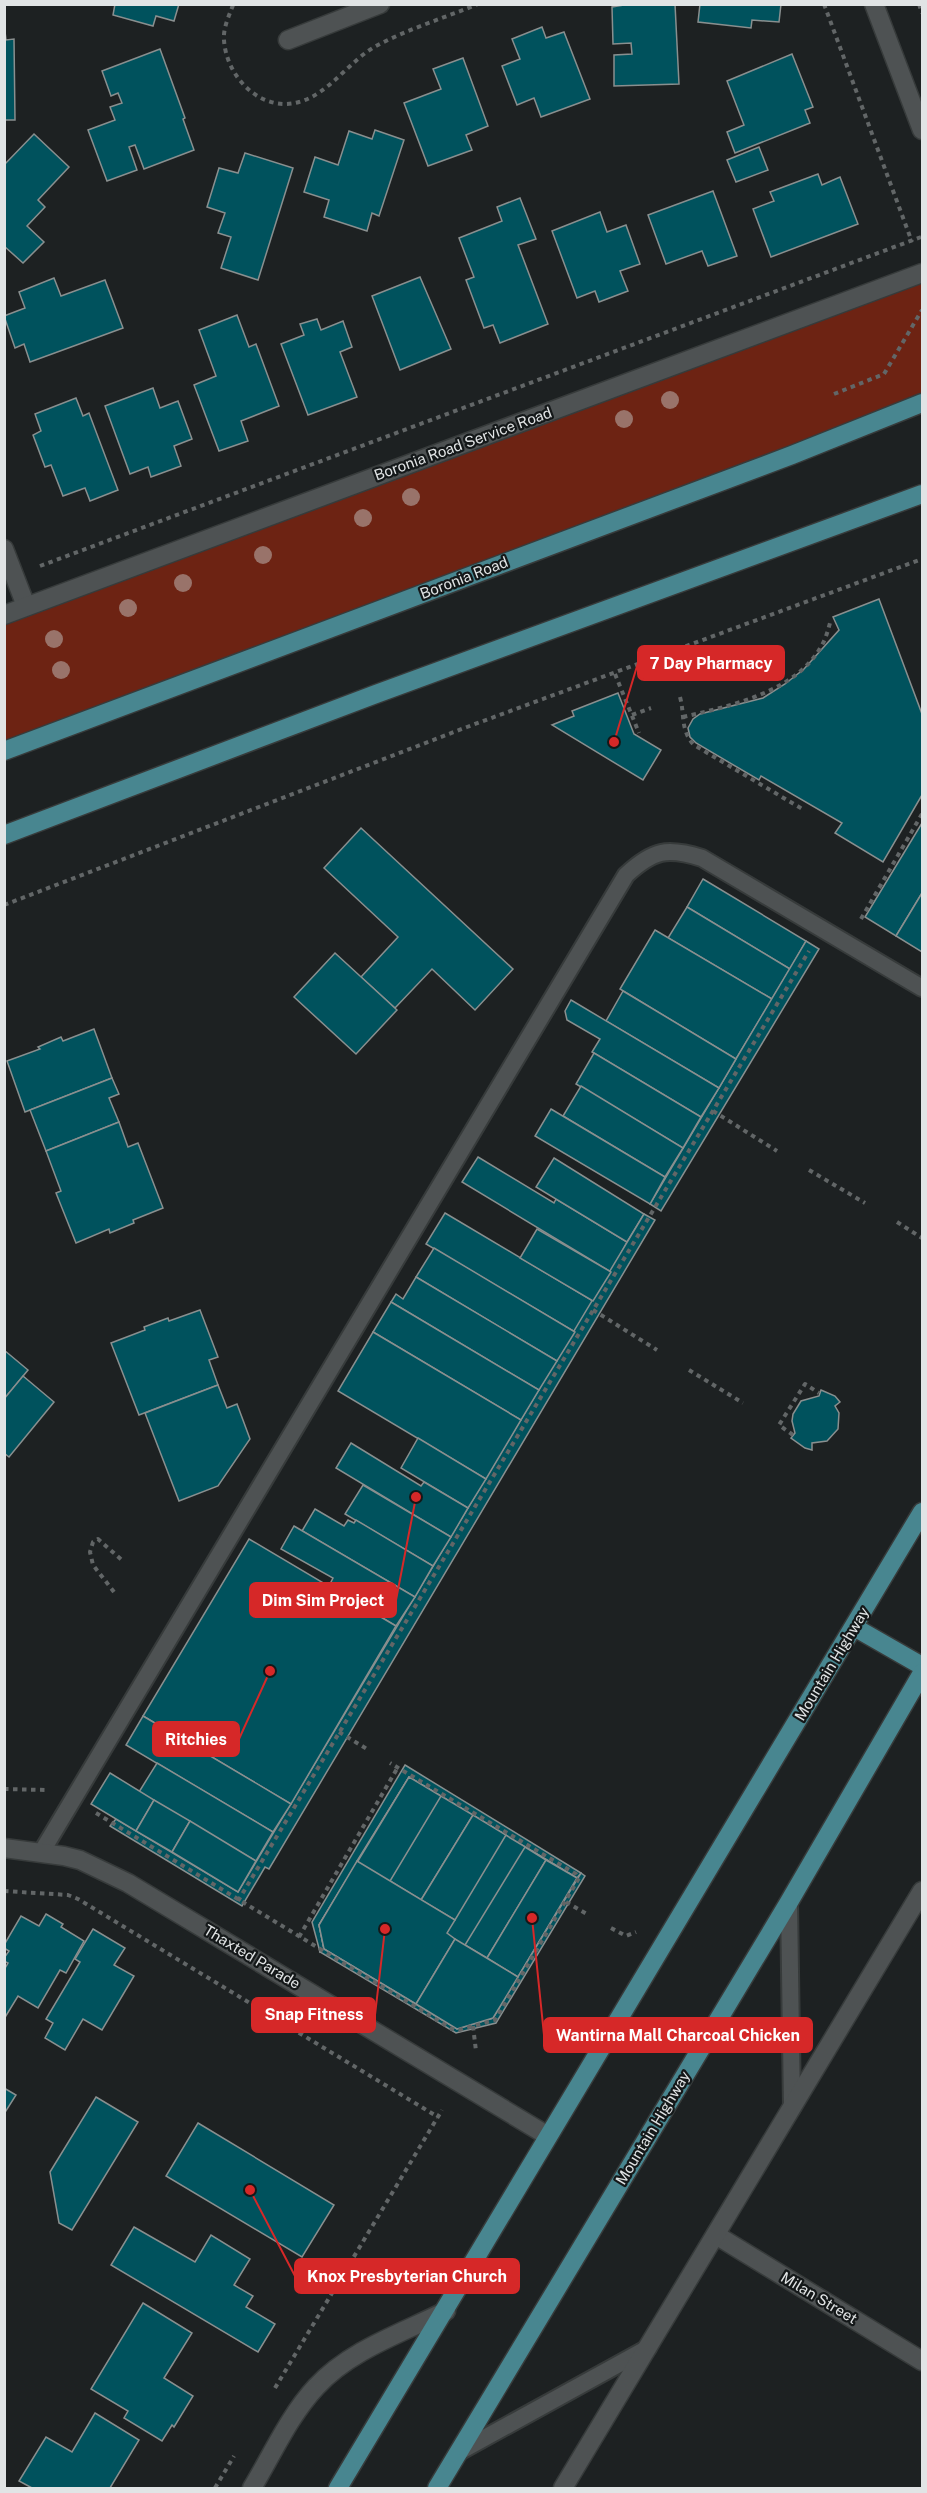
<svg xmlns="http://www.w3.org/2000/svg" width="927" height="2493" font-family="'Public Sans',sans-serif">
<style>
.green{fill:#6d2313}
.building{fill:#00525d;stroke:#898f8f;stroke-width:1.5}
.lines{fill:none;stroke-linecap:round;stroke-linejoin:round}
.service-casing{stroke:#373b3b;stroke-width:20}
.minor-casing{stroke:#373b3b;stroke-width:21}
.primary-casing{stroke:#373b3b;stroke-width:21}
.path{stroke:#626667;stroke-width:4;stroke-dasharray:4.5 4.5;stroke-linecap:butt}
.service{stroke:#4e5253;stroke-width:16}
.minor{stroke:#4e5253;stroke-width:18}
.primary{stroke:#488690;stroke-width:18}
.tree{fill:#99736a}
.labels{text-anchor:middle;stroke-width:4.5;stroke-linejoin:round;paint-order:stroke}
.street-label{font-size:15px;fill:#e1e4e5;stroke:#141819}
.leader{fill:none;stroke:#d62828;stroke-width:2}
.callout-dot{fill:#d62828;stroke:#141819;stroke-width:2}
.callout{fill:#d62828;stroke:#d62828;stroke-width:2}
.callout-label{font-size:16px;text-anchor:middle;font-weight:bold;fill:#fff}
</style>
<rect width="100%" height="100%" fill="#1d2122"/>
<path class="green" d="M922,273v130l-917,348v-136z"/>
<g class="building">
<path d="M115,4h64l-5,17 -18,-5 -3,10 -40,-11z"/>
<path d="M630,4h45l4,80 -65,2v-31l18,-1 -1,-11 -18,1 -1,-37z"/>
<path d="M700,4h81l-2,18 -27,-2 -1,8 -53,-6z"/>
<path d="M4,23l2,17 8,-1 1,81h-11z"/>
<path d="M542,27l4,11 18,-6 26,67 -49,18 -7,-19 -17,7 -15,-39 18,-7 -8,-20z"/>
<path d="M160,49l25,69 -2,1 11,31 -50,19 -9,-24 -6,2 8,23 -30,11 -19,-51 27,-10 -5,-13 12,-4 -4,-10 -7,3 -9,-25z"/>
<path d="M792,54l21,53 -8,3 5,13 -75,30 -8,-21 17,-7 -17,-44z"/>
<path d="M463,58l25,68 -22,9 6,15 -44,16 -24,-63 37,-14 -8,-20z"/>
<path d="M375,130l29,10 -25,76 -7,-3 -5,18 -43,-14 5,-17 -25,-8 11,-35 23,8 11,-34 23,8z"/>
<path d="M34,134l35,33 -31,33 7,7 -18,19 17,16 -21,21 -19,-17v-81z"/>
<path d="M759,147l9,23 -32,12 -9,-22z"/>
<path d="M245,153l48,15 -35,112 -37,-12 10,-31 -13,-4 7,-20 -18,-6 12,-39 19,5z"/>
<path d="M818,174l4,11 18,-8 18,47 -87,33 -18,-48 21,-8 -4,-9z"/>
<path d="M713,191l24,65 -29,10 -6,-15 -36,13 -18,-49z"/>
<path d="M520,198l16,41 -18,6 30,79 -48,19 -7,-18 -9,3 -18,-48 8,-3 -15,-39 43,-17 -5,-14z"/>
<path d="M600,212l7,20 19,-7 14,39 -20,7 8,20 -29,11 -4,-11 -18,7 -25,-67z"/>
<path d="M420,277l31,72 -51,21 -28,-74z"/>
<path d="M54,278l7,18 44,-16 18,48 -93,34 -6,-18 -9,4 -11,-32 21,-8 -6,-16z"/>
<path d="M237,315l12,32 7,-3 23,62 -38,15 7,20 -29,10 -25,-66 22,-9 -17,-46z"/>
<path d="M317,319l4,11 22,-9 9,26 -12,5 17,45 -49,18 -27,-71 23,-9 -4,-11z"/>
<path d="M153,388l7,20 18,-7 14,38 -18,7 7,20 -30,11 -3,-10 -18,7 -25,-68z"/>
<path d="M76,398l7,18 6,-3 29,77 -28,11 -5,-13 -22,8 -12,-31 -6,2 -12,-32 8,-4 -6,-17z"/>
<path d="M879,599l43,115v81l-39,67 -48,-29 7,-10 -81,-47 -2,4 -63,-37 -6,-6 -2,-9 5,-9 7,-5 63,-16 22,-14 19,-15 35,-39 -6,-13z"/>
<path d="M618,693l16,41 27,16 -18,30 -91,-55 22,-9 -2,-5z"/>
<path d="M922,823v70l-26,43 -31,-19z"/>
<path d="M361,828l152,141 -38,41 -43,-41 -37,39 -34,-31 37,-40 -74,-69z"/>
<path d="M703,879l103,62 -16,28 -103,-62z"/>
<path d="M922,893v59l-26,-16z"/>
<path d="M687,907l103,62 -18,30 -104,-61z"/>
<path d="M655,930l117,69 -36,60 -116,-70z"/>
<path d="M806,941l13,8 -158,262 -11,-7z"/>
<path d="M335,953l62,57 -41,44 -62,-57z"/>
<path d="M623,991l113,68 -17,29 -113,-67z"/>
<path d="M571,1000l148,88 -18,29 -109,-65 8,-13 -33,-19 -2,-9z"/>
<path d="M94,1029l18,49 -87,34 -18,-51 33,-12 -2,-2 23,-10 2,4z"/>
<path d="M594,1053l107,64 -18,31 -107,-64z"/>
<path d="M112,1078l7,16 -10,4 10,24 -73,29 -16,-41z"/>
<path d="M581,1086l102,62 -18,29 -102,-61z"/>
<path d="M551,1109l114,68 -15,27 -115,-68z"/>
<path d="M119,1122l9,25 10,-4 25,65 -30,12 1,3 -24,10 -1,-4 -33,14 -20,-50 5,-2 -15,-40z"/>
<path d="M478,1157l76,46 2,-4 71,43 -16,30 -149,-90z"/>
<path d="M554,1158l90,56 -17,28 -91,-55z"/>
<path d="M445,1213l148,88 -18,31 -149,-88z"/>
<path d="M644,1214l11,6 -386,649 -4,-2 -23,39 -132,-80 6,-7 122,73z"/>
<path d="M537,1229l74,43 -18,29 -73,-43z"/>
<path d="M434,1248l141,84 -18,29 -141,-84z"/>
<path d="M416,1277l141,84 -18,29 -148,-88 5,-8 7,5z"/>
<path d="M391,1302l148,88 -18,30 -148,-88z"/>
<path d="M200,1310l18,47 -9,3 9,25 -79,30 -28,-72 34,-13 -1,-3 24,-9 1,3z"/>
<path d="M373,1332l148,88 -35,59 -148,-88z"/>
<path d="M4,1350l24,20 -24,29z"/>
<path d="M23,1376l31,26 -45,55 -5,-4v-54z"/>
<path d="M218,1385l9,23 10,-4 13,35 -32,47 -39,15 -34,-88z"/>
<path d="M821,1390l14,6 5,6 -5,4 4,7 -1,16 -11,12 -15,2v7l-7,-2 -14,-10 4,-5 -3,-12 1,-7 8,-13 18,-5z"/>
<path d="M418,1438l68,41 -18,29 -67,-40z"/>
<path d="M351,1443l70,43 3,-4 44,26 -17,29 -115,-69z"/>
<path d="M363,1485l88,52 -18,29 -88,-52z"/>
<path d="M315,1509l29,17 4,-6 6,3 2,-3 77,46 -18,31 -113,-66z"/>
<path d="M294,1526l121,71 -19,29 -67,-40 4,-8 -52,-29z"/>
<path d="M249,1539l147,87 -105,178 -148,-88z"/>
<path d="M143,1716l148,88 -18,28 -147,-87z"/>
<path d="M157,1763l116,69 -17,29 -117,-69z"/>
<path d="M405,1765l176,108 -4,5 -168,-101 -90,148 5,24 -4,3 -8,-30z"/>
<path d="M110,1773l44,27 -18,31 -45,-27z"/>
<path d="M409,1777l32,19 -51,85 -33,-20z"/>
<path d="M409,1777l168,101 -84,140 -36,11 -133,-80 -5,-24z"/>
<path d="M441,1796l32,19 -52,85 -31,-19z"/>
<path d="M154,1800l36,21 -18,31 -36,-21z"/>
<path d="M473,1815l33,20 -51,85 -34,-20z"/>
<path d="M190,1821l66,40 -18,31 -66,-40z"/>
<path d="M525,1847l21,13 -59,98 -22,-13z"/>
<path d="M546,1860l31,18 -59,99 -31,-19z"/>
<path d="M357,1861l98,59 -8,13 8,6 -39,65 -92,-55 -5,-24z"/>
<path d="M581,1873l4,3 -89,147 -40,10 -136,-81 4,-3 133,80 36,-11z"/>
<path d="M46,1914l17,10 -2,3 23,14 -18,32 -6,-3 -22,38 -20,-12 -14,23v-49l4,-7 -4,-2v-3l5,-7 -5,-3v-3l17,-29 18,10z"/>
<path d="M93,1929l32,19 -11,17 20,11 -32,54 -19,-11 -18,31 -20,-12 8,-15 -7,-4 34,-57 -5,-3z"/>
<path d="M455,1939l63,38 -25,41 -36,11 -41,-25z"/>
<path d="M4,2088l12,7 -12,19z"/>
<path d="M96,2097l42,25 -66,108 -13,-7 -9,-51z"/>
<path d="M198,2123l136,82 -32,52 -136,-81z"/>
<path d="M134,2227l61,35 16,-27 39,24 -16,26 19,11 -7,11 29,17 -17,28 -147,-87z"/>
<path d="M143,2303l49,30 -28,45 29,18 -19,31 -2,-2 -10,16 -38,-23 4,-7 -37,-22z"/>
<path d="M95,2413l44,27 -29,48h-78l-13,-7 27,-44 26,15z"/>
</g>
<g class="lines">
<defs>
<g id="service">
<path d="M41,1853l585,-978c27,-25 41,-28 76,-17l220,130"/>
<path d="M789,1902l3,206"/>
<path d="M459,2452l189,-104"/>
</g>
<g id="minor">
<path d="M874,4l48,126"/>
<path d="M288,40l92,-36"/>
<path d="M4,549l22,57"/>
<path d="M4,615l918,-342"/>
<path d="M4,1848l60,8 16,4 48,23 420,253"/>
<path d="M716,2235l206,126"/>
<path d="M252,2488c20,-33 37,-72 64,-101 34,-37 86,-54 130,-76"/>
<path d="M563,2488l359,-597"/>
</g>
<g id="primary">
<path d="M4,751l788,-296 130,-52"/>
<path d="M4,835l372,-141 546,-200"/>
<path d="M854,1627l68,39"/>
<path d="M338,2488l584,-976"/>
<path d="M437,2488l352,-586 133,-229"/>
</g>
</defs>
<use href="#service" class="service-casing"/>
<use href="#minor" class="minor-casing"/>
<use href="#primary" class="primary-casing"/>
<g class="path">
<path d="M824,4l88,238"/>
<path d="M919,4l3,9"/>
<path d="M233,5c-4,11 -10,23 -9,35 2,36 36,73 75,62 30,-8 50,-41 77,-56 32,-17 68,-28 102,-42"/>
<path d="M834,394l50,-20 38,-64"/>
<path d="M40,566l881,-329"/>
<path d="M663,656l6,15"/>
<path d="M615,674l24,59"/>
<path d="M680,697c5,18 0,33 14,48l110,65"/>
<path d="M632,715l19,-7"/>
<path d="M683,717c47,-11 114,-25 139,-72 4,-7 6,-15 8,-22"/>
<path d="M4,905l463,-178 455,-168"/>
<path d="M861,919l61,-105"/>
<path d="M713,1111l64,40"/>
<path d="M809,1170l56,33"/>
<path d="M897,1222l25,16"/>
<path d="M593,1310l64,40"/>
<path d="M689,1370l54,33"/>
<path d="M793,1435l-14,-10 26,-41 14,9"/>
<path d="M114,1592l-21,-27 -3,-13 3,-10 5,-3 26,23"/>
<path d="M339,1732l28,17"/>
<path d="M4,1789l43,1"/>
<path d="M96,1813l356,216 7,1 36,-10 84,-142 -3,-4 -186,-111"/>
<path d="M4,1891l64,4 10,4 360,218"/>
<path d="M238,1901l571,-950"/>
<path d="M566,1902l21,12"/>
<path d="M611,1928l15,8 10,-4"/>
<path d="M299,1937l99,-170"/>
<path d="M473,2026l3,25"/>
<path d="M275,2388l167,-278"/>
<path d="M215,2488l19,-32"/>
</g>
<use href="#service" class="service"/>
<use href="#minor" class="minor"/>
<use href="#primary" class="primary"/>
</g>
<g class="tree">
<circle cx="670" cy="400" r="9"/>
<circle cx="624" cy="419" r="9"/>
<circle cx="411" cy="497" r="9"/>
<circle cx="363" cy="518" r="9"/>
<circle cx="263" cy="555" r="9"/>
<circle cx="183" cy="583" r="9"/>
<circle cx="128" cy="608" r="9"/>
<circle cx="54" cy="639" r="9"/>
<circle cx="61" cy="670" r="9"/>
</g>
<g class="labels">
<g class="street-label">
<text transform="translate(463 444) rotate(-20)" y="5">Boronia Road Service Road</text>
<text transform="translate(464 578) rotate(-21)" y="5">Boronia Road</text>
<text transform="translate(832 1664) rotate(-59)" y="5">Mountain Highway</text>
<text transform="translate(252 1957) rotate(31)" y="5">Thaxted Parade</text>
<text transform="translate(653 2128) rotate(-59)" y="5">Mountain Highway</text>
<text transform="translate(819 2298) rotate(31)" y="5">Milan Street</text>
</g>
</g>
<path class="leader" d="M614 742L638 663M416 1497L396 1600M270 1671L239 1739M385 1929L375 2015M532 1918L544 2035M250 2190L295 2276"/>
<g class="callout-dot">
<circle cx="614" cy="742" r="6"/>
<circle cx="416" cy="1497" r="6"/>
<circle cx="270" cy="1671" r="6"/>
<circle cx="385" cy="1929" r="6"/>
<circle cx="532" cy="1918" r="6"/>
<circle cx="250" cy="2190" r="6"/>
</g>
<g class="callout">
<rect x="638" y="646" width="146" height="34" rx="6"/>
<rect x="250" y="1583" width="146" height="34" rx="6"/>
<rect x="153" y="1722" width="86" height="34" rx="6"/>
<rect x="252" y="1998" width="123" height="34" rx="6"/>
<rect x="544" y="2018" width="268" height="34" rx="6"/>
<rect x="295" y="2259" width="224" height="34" rx="6"/>
</g>
<g class="callout-label">
<text x="711" y="669">7 Day Pharmacy</text>
<text x="323" y="1606">Dim Sim Project</text>
<text x="196" y="1745">Ritchies</text>
<text x="314" y="2020">Snap Fitness</text>
<text x="678" y="2041">Wantirna Mall Charcoal Chicken</text>
<text x="407" y="2282">Knox Presbyterian Church</text>
</g>
<rect width="927" height="2493" fill="none" stroke="#e1e4e5" stroke-width="12"/>
</svg>
